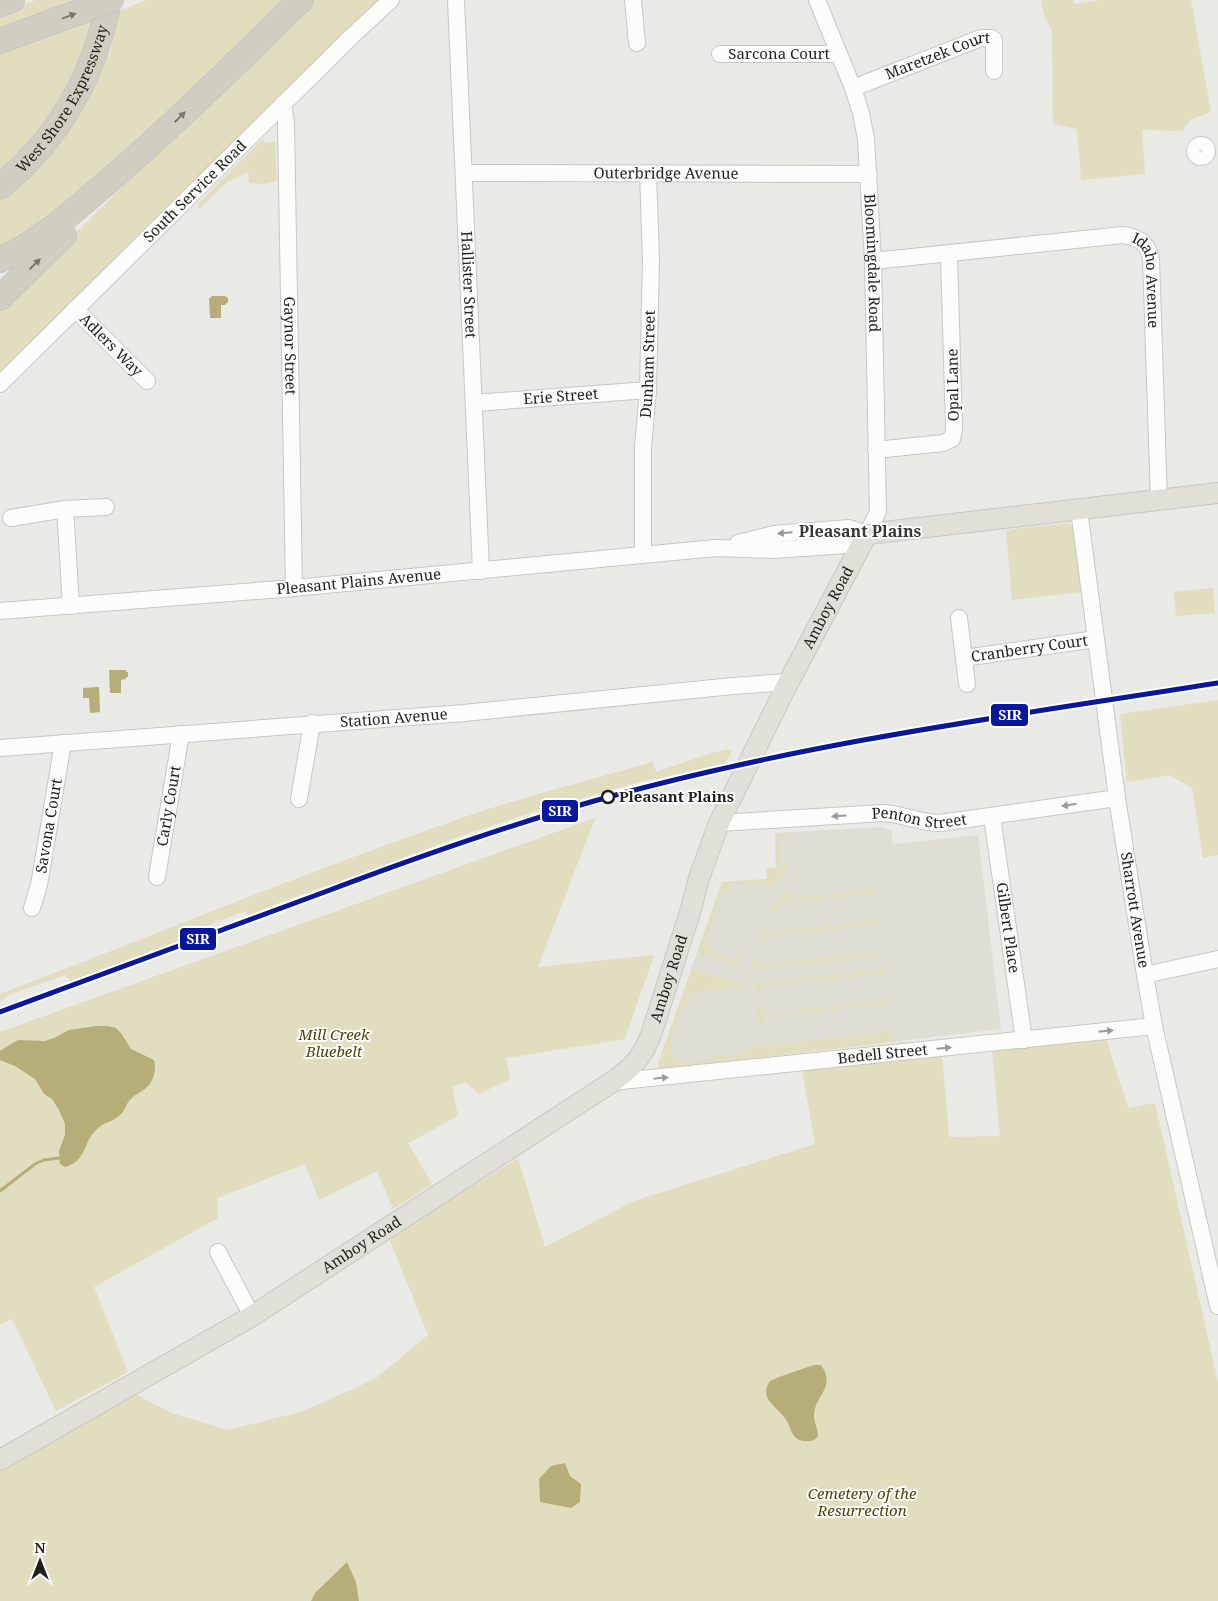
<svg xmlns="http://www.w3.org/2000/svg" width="1218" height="1601" font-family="'Noto Serif',serif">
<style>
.built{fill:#dfded4}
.green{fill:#e1ddbf}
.water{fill:#b6ae78}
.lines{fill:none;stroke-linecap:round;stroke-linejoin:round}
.stream{stroke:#b6ae78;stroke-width:3}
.minor-casing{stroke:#c7c7c5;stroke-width:18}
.major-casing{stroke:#c6c6c4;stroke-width:22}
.highway-casing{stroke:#c6c6c4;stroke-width:26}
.minor{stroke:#fcfcfb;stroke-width:16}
.major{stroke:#e1e0d8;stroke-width:20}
.highway{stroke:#d0cec0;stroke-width:24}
.highway-bridge-casing{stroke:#c6c6c4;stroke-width:26;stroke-linecap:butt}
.highway-bridge{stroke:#d0cec0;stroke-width:24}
.metro-1-casing{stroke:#fff;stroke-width:9}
.metro-1{stroke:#08179c;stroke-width:5}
.oneway{fill:#78766e}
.oneway2{fill:#999997}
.stop-dot{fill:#fff;stroke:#1f1f1c;stroke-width:2.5}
.labels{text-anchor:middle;stroke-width:4;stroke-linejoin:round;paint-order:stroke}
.street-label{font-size:15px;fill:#1f1f1c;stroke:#fff}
.stop-label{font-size:15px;font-weight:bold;fill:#1f1f1c;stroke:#fff;text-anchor:start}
.park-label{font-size:15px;font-style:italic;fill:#4c4406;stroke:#fff}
.neighbourhood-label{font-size:16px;font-weight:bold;fill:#383832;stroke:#fff}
.line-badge{stroke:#fff;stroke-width:2}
.badge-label{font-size:14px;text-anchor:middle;font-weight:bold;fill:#fff}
</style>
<rect width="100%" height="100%" fill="#e9e9e5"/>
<path class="built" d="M882,827l9,3 2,14 85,-9 23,194 -339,40 -3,-2 -1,-3 64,-182 45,-3 -1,-10 10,-1 -1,-35z"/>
<g class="green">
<path d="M36,0h52l-88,34v-21z"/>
<path d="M147,0h149l-173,160 -123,94v-58l103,-144 7,3 6,-43z"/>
<path d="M311,0h69l-380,372v-64z"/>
<path d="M1041,0h32l1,4 27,-4h90l20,112 -21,8 -8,11 -40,-1 3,44 -64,6 -4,-51 -24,-5 -1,-93 -7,-13z"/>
<path d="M99,18l-40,96 -59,65v-125z"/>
<path d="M263,139l2,4 10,-2 2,40 -15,3 -13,-1 -1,-11 -22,11 -28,27v-6z"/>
<path d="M1068,523l5,4 9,65 -70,8 -6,-70z"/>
<path d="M1213,588l2,25 -39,3 -2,-24z"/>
<path d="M1218,700v155l-15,3 -11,-70 -22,-13 -43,7 -7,-68z"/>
<path d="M728,749l4,2 -8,13 -68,15 -2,-1 -121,34 -70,23 -91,35 -86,30 -37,16 -3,-5 -28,10 -42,21 -105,39 -6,-6 -56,20 -9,7v-8c152,-58 303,-121 456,-174 65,-23 131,-39 197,-58l3,10 55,-19z"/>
<path d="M595,818l-57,149 116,-12 -29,84 -119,19 4,21 -31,15 -13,-11 -14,3 6,30 -50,27 24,41 -39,25 -16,-38 -58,29 -14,-36 -88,34 1,20 -124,69 34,85 -72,39 -44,-92 -12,6v-293z"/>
<path d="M775,833l12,1 -1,3h-8l2,29h7v2l-18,22 -2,-7 -35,1v9l-10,-2 -17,50 6,4 -1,7 25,8 2,-6h3l-2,9 -3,1 -36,-11 -1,-3 24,-68 45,-3 -1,-10 10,-1z"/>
<path d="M871,890h4v3l-98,11v7h-8l16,-20 4,1 1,7z"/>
<path d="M877,920l2,2 -1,2 -115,13 -1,7h-4l7,-19 2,8z"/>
<path d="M881,951l1,3 -1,1 -125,14 -4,-2v-7l2,-2 2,1 2,6z"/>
<path d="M692,969l48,15 3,3 -53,6 1,8c-11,4 -12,15 -16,25 -7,22 -8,38 21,35 7,-1 14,0 19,-5 15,-1 38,2 42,-17l2,7 134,-15 2,11 -235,26 -2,-4z"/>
<path d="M883,969l1,4 -123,14 -1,7 -3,1 -2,-9 3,-2z"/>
<path d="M886,1000l1,3 -123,14v8l-4,1c-3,-4 -4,-16 -1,-19l3,1 1,6z"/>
<path d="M1106,1038l22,70 27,-5 63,279v219h-1218v-132l134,-76 37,20 57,17 73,-18 74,-33 53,-44 -39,-97 129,-80 27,89 89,-46 181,-57 -13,-74 140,-15 7,82 51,-1 -8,-86z"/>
</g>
<g class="water">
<path d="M212,296h13l3,2v4l-3,3h-4v13h-11l-1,-19z"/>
<path d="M109,670h17v2h2v5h-2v2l-5,1v13h-11z"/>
<path d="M99,687l1,25 -10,1 -1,-15h-6v-10z"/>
<path d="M96,1026h12l8,2 5,5 10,16 23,11c3,9 -1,23 -8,28 -6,5 -12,7 -16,12 -5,5 -5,12 -11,16 -7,6 -17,7 -23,14 -14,14 -9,31 -31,37l-5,-3 -1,-13 6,-16v-11l-6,-14 -7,-11 -8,-5 -9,-15 -20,-13 -15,-6v-9l18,-11 27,1 9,-3 15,-8z"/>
<path d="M814,1365h7c15,22 -4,28 -7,48 -1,8 4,15 4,23 -3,4 -5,5 -10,5 -18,1 -16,-14 -23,-23 -9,-12 -27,-20 -15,-37l9,-4z"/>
<path d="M565,1463l5,13 11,8 -1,18 -9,6 -31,-6 -1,-23 12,-13z"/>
<path d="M347,1562l9,20 3,19h-48l4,-8z"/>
</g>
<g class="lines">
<path class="stream" d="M0,1191l35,-27 9,-4 15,-2"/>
<defs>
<g id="minor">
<path id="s1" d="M456,0l25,571"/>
<path d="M633,0l4,43"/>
<path id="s2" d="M817,0l36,88 8,25 5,26 7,122 5,251 -11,22"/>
<path id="s3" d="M720,54h118"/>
<path id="s4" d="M853,88l128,-50h11l2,2v31"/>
<path id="s5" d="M283,104l3,19 8,465"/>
<circle cx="1201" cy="151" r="6"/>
<path id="s6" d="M464,173l405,1"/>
<path id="s7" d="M873,261l250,-26c15,2 25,8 28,24l8,241"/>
<path id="s8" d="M75,309l72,72"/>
<path id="s9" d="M0,384l351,-347 40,-37"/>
<path id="s10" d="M475,403l173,-13"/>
<path d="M876,450l67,-7 9,-4 2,-10 -5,-175"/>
<path id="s11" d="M1079,510l38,288 28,177 9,51 64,280"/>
<path d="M11,518l54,-9"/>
<path d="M738,543l36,-9 75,-6 18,6"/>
<path id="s12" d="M643,554v-107l5,-57 3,-131 -3,-86"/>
<path d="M71,606l-6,-97 41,-2"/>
<path id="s13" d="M0,611l294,-23 422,-40 58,2 72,-5 21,-11"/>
<path d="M959,618l8,66"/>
<path id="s14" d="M964,658l132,-19"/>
<path id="s15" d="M0,748l464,-35 269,-27 55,-4"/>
<path d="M299,799l13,-76"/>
<path id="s16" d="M992,817l32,223"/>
<path id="s17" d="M719,823l164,-10c20,1 37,10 57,10l177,-25"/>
<path id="s18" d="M157,877l24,-143"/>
<path id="s19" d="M32,908l7,-23 24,-142"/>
<path d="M1145,975l73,-16"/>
<path id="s20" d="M612,1082l542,-56"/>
<path d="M218,1252l34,64"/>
</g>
<g id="major">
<path id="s21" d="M0,1460l252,-144 360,-234c21,-15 29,-23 39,-47l40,-126 8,-31 20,-55 67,-136 81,-153 351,-41"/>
</g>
<g id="highway">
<path d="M0,4l12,-4"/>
<path d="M0,41l27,-10"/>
<path id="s22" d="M0,187c59,-49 95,-113 109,-187"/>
<path d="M0,260c42,-20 75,-50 110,-80 66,-57 128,-119 191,-180"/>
<path d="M0,298l64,-63"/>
</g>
</defs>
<use href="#minor" class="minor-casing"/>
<use href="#major" class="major-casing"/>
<use href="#highway" class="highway-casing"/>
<use href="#minor" class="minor"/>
<use href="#major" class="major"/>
<use href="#highway" class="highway"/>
<defs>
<path id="highway-bridge" d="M27,31l85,-31"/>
</defs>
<use href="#highway-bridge" class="highway-bridge-casing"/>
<use href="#highway-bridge" class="highway-bridge"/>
<defs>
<path id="metro-1" d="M0,1012c108,-39 215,-80 322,-119 95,-36 192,-70 290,-97 198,-54 403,-81 606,-113"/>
</defs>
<use href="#metro-1" class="metro-1-casing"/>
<use href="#metro-1" class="metro-1"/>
</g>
<defs><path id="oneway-solid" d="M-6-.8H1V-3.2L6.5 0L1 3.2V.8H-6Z" transform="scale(1.25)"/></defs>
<g class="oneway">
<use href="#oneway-solid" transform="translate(69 16) rotate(-20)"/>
<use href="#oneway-solid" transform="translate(180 117) rotate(-44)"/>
<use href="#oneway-solid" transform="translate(35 264) rotate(-44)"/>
</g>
<g class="oneway2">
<use href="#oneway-solid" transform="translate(785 533) rotate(175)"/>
<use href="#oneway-solid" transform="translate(1069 805) rotate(171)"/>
<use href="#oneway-solid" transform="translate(839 816) rotate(176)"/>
<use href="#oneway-solid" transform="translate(1106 1031) rotate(-6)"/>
<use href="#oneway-solid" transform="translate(944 1048) rotate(-5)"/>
<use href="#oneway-solid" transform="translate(661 1078) rotate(-6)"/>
</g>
<circle class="stop-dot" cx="608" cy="797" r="6"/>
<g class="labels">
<g class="street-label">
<text dy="5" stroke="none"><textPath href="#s3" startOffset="59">Sarcona Court</textPath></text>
<text dy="5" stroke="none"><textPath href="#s4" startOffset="91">Maretzek Court</textPath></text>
<text dy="5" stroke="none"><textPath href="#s22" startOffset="110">West Shore Expressway</textPath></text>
<text dy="5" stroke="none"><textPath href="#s6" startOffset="202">Outerbridge Avenue</textPath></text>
<text dy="5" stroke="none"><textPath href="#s9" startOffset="274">South Service Road</textPath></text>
<text dy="5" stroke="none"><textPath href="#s2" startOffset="272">Bloomingdale Road</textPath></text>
<text dy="5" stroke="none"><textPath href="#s1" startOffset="285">Hallister Street</textPath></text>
<text dy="5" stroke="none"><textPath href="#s7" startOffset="311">Idaho Avenue</textPath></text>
<text dy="5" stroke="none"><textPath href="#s8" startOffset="51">Adlers Way</textPath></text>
<text dy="5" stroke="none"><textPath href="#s5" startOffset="242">Gaynor Street</textPath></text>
<text dy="5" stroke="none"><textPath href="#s12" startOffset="190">Dunham Street</textPath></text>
<text transform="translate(953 385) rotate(-91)" y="5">Opal Lane</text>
<text dy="5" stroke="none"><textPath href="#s10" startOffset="86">Erie Street</textPath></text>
<text dy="5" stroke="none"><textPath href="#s13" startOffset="360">Pleasant Plains Avenue</textPath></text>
<text dy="5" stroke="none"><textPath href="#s21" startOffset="1246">Amboy Road</textPath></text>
<text dy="5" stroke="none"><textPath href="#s14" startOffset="66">Cranberry Court</textPath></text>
<text dy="5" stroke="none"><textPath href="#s15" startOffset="395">Station Avenue</textPath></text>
<text dy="5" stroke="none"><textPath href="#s18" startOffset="72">Carly Court</textPath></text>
<text dy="5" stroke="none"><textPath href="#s17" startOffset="201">Penton Street</textPath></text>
<text dy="5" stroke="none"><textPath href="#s19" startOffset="84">Savona Court</textPath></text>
<text dy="5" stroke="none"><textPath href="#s11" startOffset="404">Sharrott Avenue</textPath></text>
<text dy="5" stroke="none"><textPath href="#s16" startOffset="112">Gilbert Place</textPath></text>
<text dy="5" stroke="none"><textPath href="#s21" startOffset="841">Amboy Road</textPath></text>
<text dy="5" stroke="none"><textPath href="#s20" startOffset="272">Bedell Street</textPath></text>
<text dy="5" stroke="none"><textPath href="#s21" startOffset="421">Amboy Road</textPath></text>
</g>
<g class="stop-label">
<text x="619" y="802">Pleasant Plains</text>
</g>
<g class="park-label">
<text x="334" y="1040">Mill Creek<tspan x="334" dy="17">Bluebelt</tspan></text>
<text x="862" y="1499">Cemetery of the<tspan x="862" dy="17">Resurrection</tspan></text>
</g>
<g class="neighbourhood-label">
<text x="860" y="537">Pleasant Plains</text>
</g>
</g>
<g class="line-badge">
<rect x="990" y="703" width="39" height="24" rx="5" fill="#08179c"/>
<rect x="541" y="799" width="38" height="24" rx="5" fill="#08179c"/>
<rect x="179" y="927" width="38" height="24" rx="5" fill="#08179c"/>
</g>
<g class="badge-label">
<text x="1010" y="720">SIR</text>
<text x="560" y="816">SIR</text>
<text x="198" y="944">SIR</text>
</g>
<g transform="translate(40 1561)" stroke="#ffffff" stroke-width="4" paint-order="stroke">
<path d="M0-4L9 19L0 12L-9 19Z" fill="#1f1f1c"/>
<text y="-8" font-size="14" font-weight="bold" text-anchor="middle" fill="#1f1f1c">N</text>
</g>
</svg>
